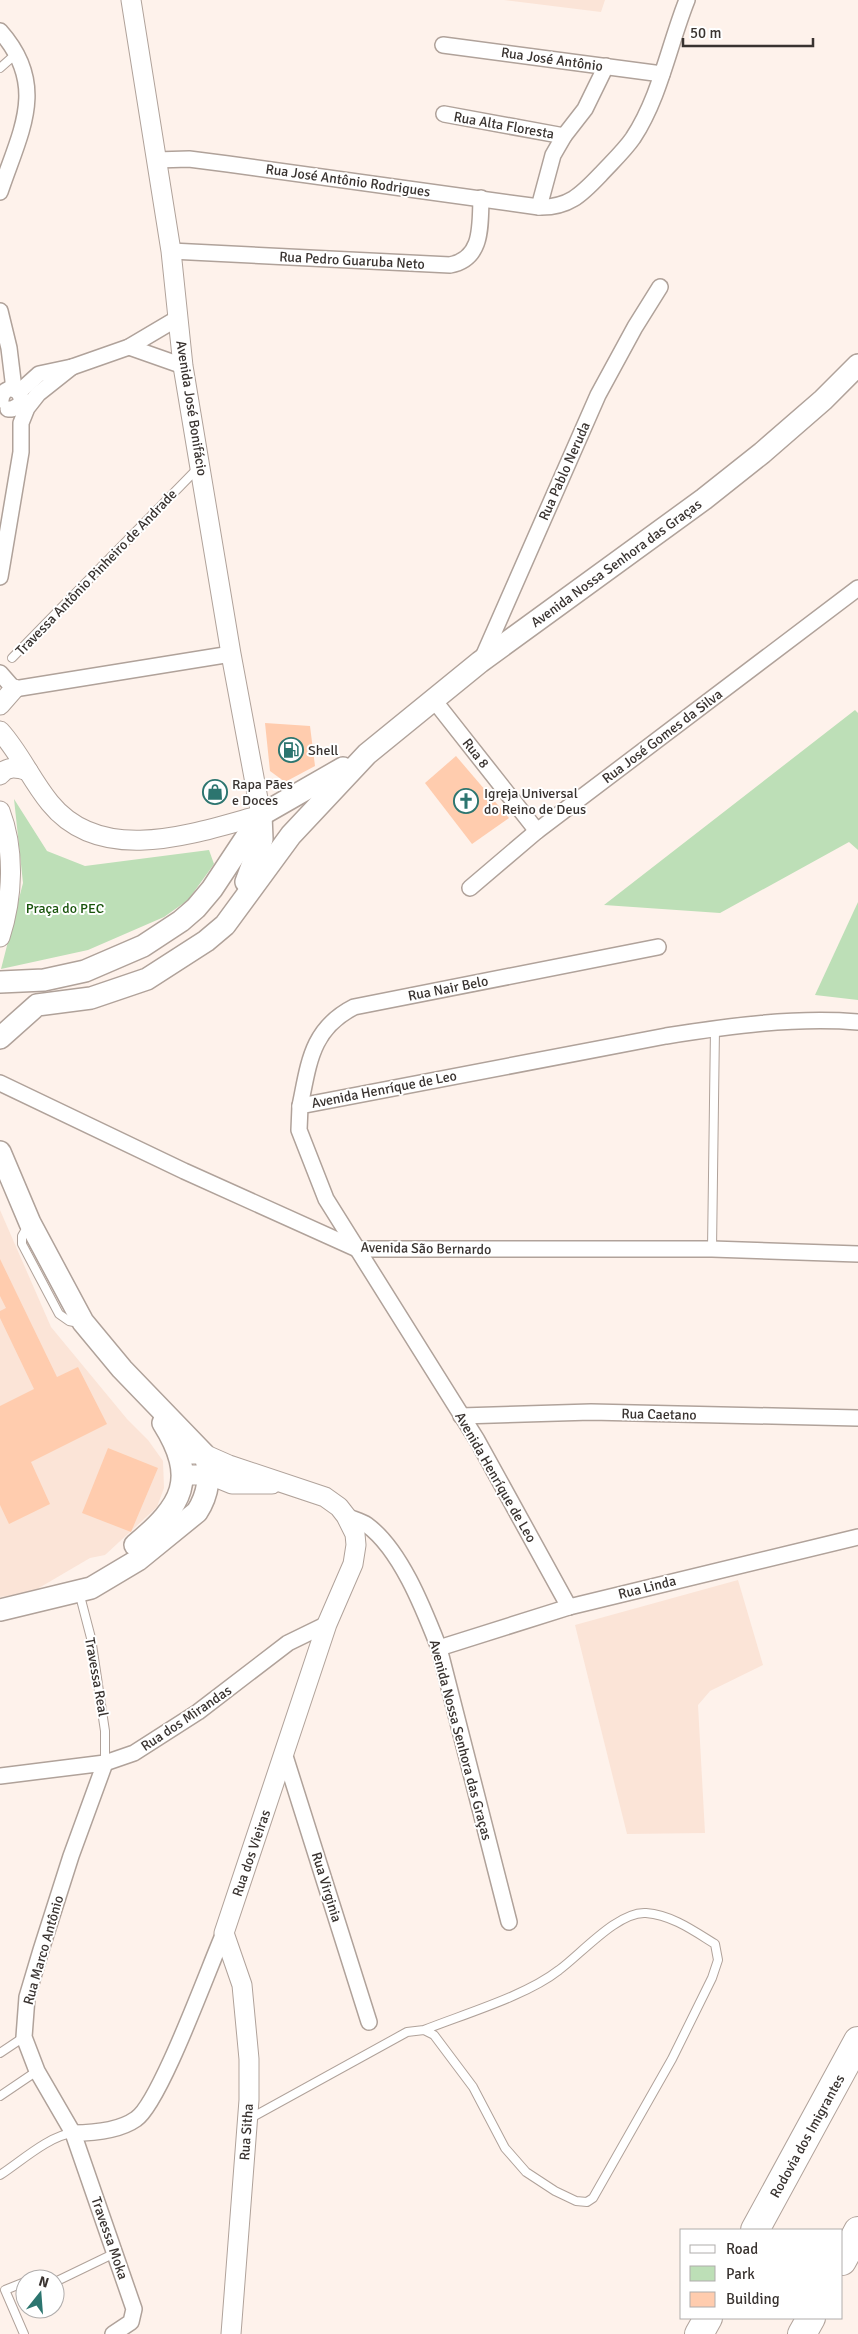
<svg xmlns="http://www.w3.org/2000/svg" width="858" height="2334" font-family="Signika,sans-serif">
<style>
.built{fill:#fbe4d7}
.green{fill:#bddfb7}
.building{fill:#ffccae}
.lines{fill:none;stroke-linecap:round;stroke-linejoin:round}
.service-casing{stroke:#b0a29a;stroke-width:10}
.minor-casing{stroke:#b0a29a;stroke-width:18}
.tertiary-casing{stroke:#b0a29a;stroke-width:21}
.secondary-casing{stroke:#b0a29a;stroke-width:24}
.motorway-casing{stroke:#b0a29a;stroke-width:30}
.service{stroke:#fff;stroke-width:8}
.minor{stroke:#fff;stroke-width:15}
.tertiary{stroke:#fff;stroke-width:19}
.secondary{stroke:#fff;stroke-width:21}
.motorway{stroke:#fff;stroke-width:28}
.labels{text-anchor:middle;stroke-width:4;stroke-linejoin:round;paint-order:stroke}
.street-label{font-size:14px;fill:#393330;stroke:#fff}
.poi-label{font-size:14px;fill:#393330;stroke:#fff;text-anchor:start}
.park-label{font-size:14px;fill:#19540c;stroke:#fff}
</style>
<rect width="100%" height="100%" fill="#fef2eb"/>
<g class="built">
<path d="M504,0h101l-4,12z"/>
<path d="M0,1210l51,117 76,92 21,21 15,21 1,27 -7,19 -52,48 -15,3 -58,34 -32,5z"/>
<path d="M738,1580l25,85 -53,26 -12,14 7,128 -78,1 -52,-209z"/>
</g>
<g class="green">
<path d="M855,710l3,3v137l-9,-8 -129,71 -116,-8z"/>
<path d="M14,799l33,52 38,15 124,-16 5,14 -26,36 -24,17 -76,33 -87,19 22,-86z"/>
<path d="M858,902v98l-43,-5z"/>
</g>
<g class="building">
<path d="M265,723l45,3 5,40 -30,16 -15,-11z"/>
<path d="M456,756l53,62 -37,26 -47,-61z"/>
<path d="M0,1259l57,118 21,-10 29,57 -76,38 19,42 -41,20 -9,-19v-99l34,-17 -34,-71v-7l6,-3 -6,-12z"/>
<path d="M108,1448l50,20 -27,64 -49,-19z"/>
</g>
<g class="lines">
<defs>
<g id="service">
<path d="M0,68l17,-15"/>
<path d="M12,658l186,-190"/>
<path d="M29,1224l-7,12v8l37,70 10,7 10,2"/>
<path d="M712,1249l3,-221"/>
<path d="M79,1592l12,46 14,93v32"/>
<path d="M0,2053l24,-16"/>
<path d="M0,2096l37,-25"/>
<path d="M249,2119l158,-87 17,-2 10,5 39,52 32,61 21,24 29,19 21,10 11,1 6,-4 79,-139 40,-81 6,-18 -3,-16c-21,-13 -43,-29 -69,-31 -28,-2 -65,41 -87,57 -33,26 -95,44 -135,60"/>
<path d="M0,2175c20,-13 50,-40 73,-42"/>
<path d="M55,2282l60,-29"/>
<path d="M24,2334l-19,-44 20,-8"/>
</g>
<g id="minor">
<path d="M0,31c49,55 20,101 0,161"/>
<path d="M443,45l219,29"/>
<path d="M444,114l120,22"/>
<path d="M156,160l33,-1 39,5 311,43c29,1 42,-12 61,-32 11,-12 24,-24 33,-37 27,-41 36,-93 54,-138"/>
<path d="M539,207l14,-52 11,-19 21,-27 21,-43"/>
<path d="M171,251l279,14c33,-6 30,-39 31,-67"/>
<path d="M0,311l9,37 5,41"/>
<path d="M129,347l54,19"/>
<path d="M19,392l20,-18 33,-7 57,-20 49,-29"/>
<path d="M1,400c2,-18 25,-12 19,5l-8,4h-4"/>
<path d="M0,577l21,-125v-29l6,-15 11,-14 34,-27"/>
<path d="M482,659l116,-264 37,-68 25,-40"/>
<path d="M0,673l14,16 217,-35"/>
<path d="M433,699l104,132"/>
<path d="M470,888l67,-57 321,-243"/>
<path d="M0,1083l184,88 173,78h355l146,5"/>
<path d="M300,1106c9,-43 11,-77 54,-99l304,-60"/>
<path d="M461,1416l130,-4 267,6"/>
<path d="M346,1516c6,3 15,5 21,9 34,25 57,85 72,123l70,274"/>
<path d="M569,1607l-92,-167 -151,-241 -27,-69 1,-24 366,-70c64,-10 127,-19 192,-14"/>
<path d="M439,1648l130,-41 289,-70"/>
<path d="M284,1753l85,269"/>
<path d="M105,1763l-34,93 -30,94 -14,47 -3,40 13,34 36,62 61,176 -3,13 -18,12"/>
<path d="M0,1776l105,-13 29,-10 64,-41 90,-69 39,-19"/>
<path d="M73,2133c20,0 46,-2 63,-14 24,-16 73,-152 88,-186"/>
</g>
<g id="tertiary">
<path d="M0,705l14,-16"/>
<path d="M0,731c20,22 31,49 50,72 52,64 145,30 211,12l-30,-161 -48,-288 -12,-115 -40,-251"/>
<path d="M0,775c8,-10 18,-7 28,-4"/>
<path d="M0,811c15,39 13,86 0,126"/>
<path d="M192,1454h12l25,11 96,32 14,10 7,9 9,18 1,11 -3,19 -26,60 -103,309 18,52 7,74v41l-18,234"/>
<path d="M184,1475h26l22,9h40"/>
</g>
<g id="secondary">
<path d="M246,882l16,-43 -1,-24"/>
<path d="M0,982l44,-2 41,-9 58,-25 38,-25 15,-13 16,-19 49,-74 82,-47"/>
<path d="M0,1038l37,-33 54,-7 56,-19 59,-38 19,-16 66,-90 76,-81 113,-92 224,-163 58,-46 61,-53 35,-35"/>
<path d="M0,1152l30,71 53,99 39,47 82,85c8,19 4,41 -7,58l-59,48 -47,28 -91,22"/>
<path d="M135,1545c48,-40 63,-66 28,-122"/>
</g>
<g id="motorway">
<path d="M755,2230l103,-189"/>
<path d="M842,2261l16,-30"/>
<path d="M699,2334l9,-16"/>
<path d="M802,2334l9,-16"/>
</g>
</defs>
<use href="#service" class="service-casing"/>
<use href="#minor" class="minor-casing"/>
<use href="#tertiary" class="tertiary-casing"/>
<use href="#secondary" class="secondary-casing"/>
<use href="#motorway" class="motorway-casing"/>
<use href="#service" class="service"/>
<use href="#minor" class="minor"/>
<use href="#tertiary" class="tertiary"/>
<use href="#secondary" class="secondary"/>
<use href="#motorway" class="motorway"/>
</g>
<defs>
<symbol id="fuel-ring" viewBox="-11 -11 22 22"><circle r="9.5" fill="#fff" stroke="#2c756f" stroke-width="1.5"/><path d="M-5.5-6h7V0h2V4h1.3V-2.5L3-4.5l.8-.8L6-3V5H2.5V1h-1V6h-7ZM-4.2-4.7v3.2H.2V-4.7Z" fill="#2c756f"/></symbol>
<symbol id="shop-ring" viewBox="-11 -11 22 22"><circle r="9.5" fill="#fff" stroke="#2c756f" stroke-width="1.5"/><path d="M-5-2.5h2.3a2.7 3.5 0 0 1 5.4 0H5L5.5 6h-11ZM-1.5-2.5h3a1.5 2.3 0 0 0-3 0Z" fill="#2c756f"/></symbol>
<symbol id="church-ring" viewBox="-11 -11 22 22"><circle r="9.5" fill="#fff" stroke="#2c756f" stroke-width="1.5"/><path d="M-1.2-6h2.4v3.5h3.3v2.4h-3.3V6h-2.4V-.1h-3.3v-2.4h3.3Z" fill="#2c756f"/></symbol>
</defs>
<g fill-rule="evenodd">
<use href="#fuel-ring" x="277" y="736" width="28" height="28"/>
<use href="#shop-ring" x="201" y="778" width="28" height="28"/>
<use href="#church-ring" x="452" y="787" width="28" height="28"/>
</g>
<g class="labels">
<g class="street-label">
<text transform="translate(552 59) rotate(8)" y="5">Rua José Antônio</text>
<text transform="translate(504 125) rotate(10)" y="5">Rua Alta Floresta</text>
<text transform="translate(348 180) rotate(8)" y="5">Rua José Antônio Rodrigues</text>
<text transform="translate(352 260) rotate(3)" y="5">Rua Pedro Guaruba Neto</text>
<text transform="translate(192 408) rotate(81)" y="5">Avenida José Bonifácio</text>
<text transform="translate(564 471) rotate(-66)" y="5">Rua Pablo Neruda</text>
<text transform="translate(616 563) rotate(-36)" y="5">Avenida Nossa Senhora das Graças</text>
<text transform="translate(96 572) rotate(-46)" y="5">Travessa Antônio Pinheiro de Andrade</text>
<text transform="translate(662 736) rotate(-37)" y="5">Rua José Gomes da Silva</text>
<text transform="translate(476 753) rotate(52)" y="5">Rua 8</text>
<text transform="translate(448 988) rotate(-11)" y="5">Rua Nair Belo</text>
<text transform="translate(384 1089) rotate(-11)" y="5">Avenida Henríque de Leo</text>
<text transform="translate(426 1248) rotate(1)" y="5">Avenida São Bernardo</text>
<text transform="translate(659 1414) rotate(1)" y="5">Rua Caetano</text>
<text transform="translate(496 1477) rotate(60)" y="5">Avenida Henríque de Leo</text>
<text transform="translate(647 1587) rotate(-14)" y="5">Rua Linda</text>
<text transform="translate(97 1677) rotate(80)" y="5">Travessa Real</text>
<text transform="translate(186 1718) rotate(-34)" y="5">Rua dos Mirandas</text>
<text transform="translate(461 1740) rotate(75)" y="5">Avenida Nossa Senhora das Graças</text>
<text transform="translate(251 1853) rotate(-71)" y="5">Rua dos Vieiras</text>
<text transform="translate(327 1887) rotate(73)" y="5">Rua Virginia</text>
<text transform="translate(43 1950) rotate(-74)" y="5">Rua Marco Antônio</text>
<text transform="translate(246 2132) rotate(-86)" y="5">Rua Sitha</text>
<text transform="translate(807 2136) rotate(-61)" y="5">Rodovia dos Imigrantes</text>
<text transform="translate(110 2238) rotate(71)" y="5">Travessa Moka</text>
</g>
<g class="poi-label">
<text x="308" y="755">Shell</text>
<text x="232" y="789">Rapa Pães<tspan x="232" dy="16">e Doces</tspan></text>
<text x="484" y="798">Igreja Universal<tspan x="484" dy="16">do Reino de Deus</tspan></text>
</g>
<g class="park-label">
<text x="65" y="913">Praça do PEC</text>
</g>
</g>
<rect x="680" y="2229" width="162" height="90" fill="#ffffff" stroke="#b0adac"/>
<rect x="690" y="2245" width="25" height="8" fill="#ffffff" stroke="#b0adac"/>
<text x="726" y="2254" font-size="15" fill="#393330">Road</text>
<rect x="690" y="2266" width="25" height="15" fill="#bddfb7" stroke="#b0adac"/>
<text x="726" y="2279" font-size="15" fill="#393330">Park</text>
<rect x="690" y="2292" width="25" height="15" fill="#ffccae" stroke="#b0adac"/>
<text x="726" y="2304" font-size="15" fill="#393330">Building</text>
<g transform="translate(40 2294) rotate(17)"><circle r="24" fill="#ffffff" stroke="#b0adac"/>
<path d="M0-4L9 19L0 12L-9 19Z" fill="#2c756f"/>
<text y="-8" font-size="14" font-weight="bold" text-anchor="middle" fill="#393330">N</text>
</g>
<path d="M683 38v8h130v-8" fill="none" stroke="#393330" stroke-width="2.5"/>
<text x="690" y="38" font-size="15" fill="#393330" stroke="#ffffff" stroke-width="4" paint-order="stroke">50 m</text>
</svg>
